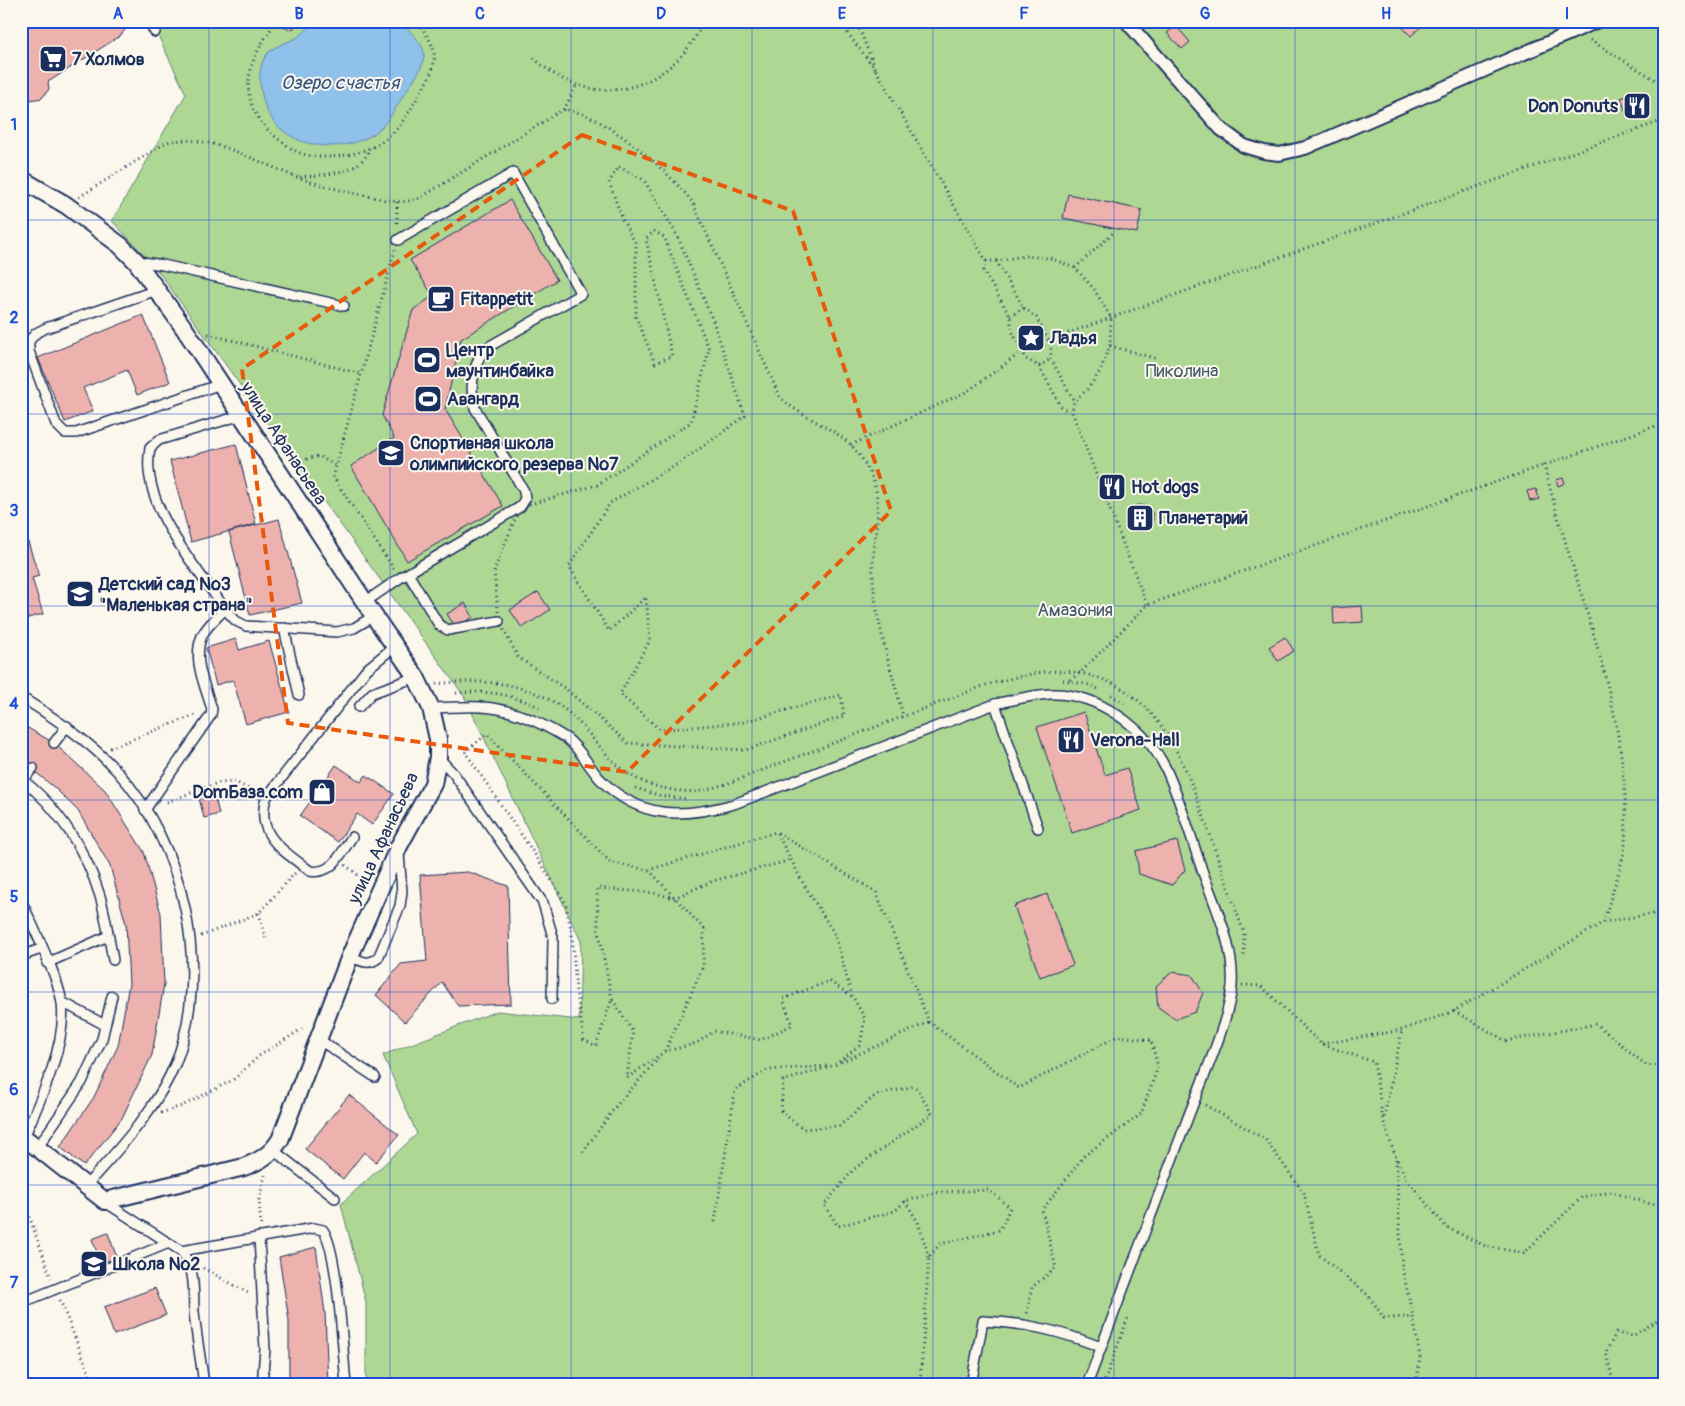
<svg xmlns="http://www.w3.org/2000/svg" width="1685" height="1406" font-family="Pangolin,sans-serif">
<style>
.green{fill:#aed794;stroke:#648379}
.water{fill:#8fc1eb;stroke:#6187b3}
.building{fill:#eeb2ae;stroke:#1b2f5e}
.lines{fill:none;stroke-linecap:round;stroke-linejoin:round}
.service-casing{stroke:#1b2f5e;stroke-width:12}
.pedestrian-casing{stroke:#1b2f5e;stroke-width:16}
.minor-casing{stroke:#1b2f5e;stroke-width:20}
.path{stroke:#1b2f5e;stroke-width:3;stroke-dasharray:1 4;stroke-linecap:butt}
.service{stroke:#fbf7ec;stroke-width:9}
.pedestrian{stroke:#fbf7ec;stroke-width:12}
.minor{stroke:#fbf7ec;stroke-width:16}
.marked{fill:none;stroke:#e8590c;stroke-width:4;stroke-dasharray:10 6;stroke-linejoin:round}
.grid{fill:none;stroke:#1d4ed8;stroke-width:1;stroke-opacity:0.55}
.labels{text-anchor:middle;stroke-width:4;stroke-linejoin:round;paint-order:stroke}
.poi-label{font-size:18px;font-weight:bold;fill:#1b2f5e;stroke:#fbf7ec;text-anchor:start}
.park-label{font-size:18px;fill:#40596c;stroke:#fbf7ec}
.street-label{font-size:18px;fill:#1b2f5e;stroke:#fbf7ec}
.water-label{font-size:19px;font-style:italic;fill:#385481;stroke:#fbf7ec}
.neatline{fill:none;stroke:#1d4ed8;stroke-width:2}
.grid-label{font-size:16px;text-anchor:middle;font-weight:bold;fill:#1d4ed8}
</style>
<rect width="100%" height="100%" fill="#fbf7ec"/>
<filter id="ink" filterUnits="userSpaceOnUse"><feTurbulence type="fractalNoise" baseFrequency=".02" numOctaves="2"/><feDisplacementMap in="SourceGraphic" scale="10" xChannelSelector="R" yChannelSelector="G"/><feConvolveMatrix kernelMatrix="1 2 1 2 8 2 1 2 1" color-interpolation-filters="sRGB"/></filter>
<g filter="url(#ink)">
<path class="green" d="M151,21h1513v1364h-1298v-83l-25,-98 76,-70 -34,-79 114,-44 82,9 2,-79 -117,-245 -311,-432 -41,-43 74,-127z"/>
<path class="water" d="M315,21h84c8,8 24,21 25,32 1,14 -10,26 -17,37 -10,15 -19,35 -35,45 -38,22 -98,11 -109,-36 -4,-15 -6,-33 5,-46 7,-8 22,-11 30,-16 6,-4 12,-11 17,-16z"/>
<g class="building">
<path d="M32,21h92l1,9 -5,6 -72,46 1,7 -7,9 -12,2 -9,-3v-69z"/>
<path d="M285,21h10l-1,7 -5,2 -5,-4z"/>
<path d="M1396,21h31l-16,15z"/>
<path d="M1176,26l14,16 -8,7 -15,-16z"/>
<path d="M1639,92l6,18 -18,6 -6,-18z"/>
<path d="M1068,194l74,16 -5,23 -74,-15z"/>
<path d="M510,200l47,80 -96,59 -16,70 58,97 -96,55 -56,-95 43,-28 -12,-23 31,-105 20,-14 -23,-36z"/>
<path d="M143,315l27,67 -33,13 -10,-25 -44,18 10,23 -28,11 -27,-64z"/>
<path d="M236,444l20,80 -65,18 -21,-81z"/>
<path d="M1114,476l6,13 -9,4 -5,-14z"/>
<path d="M1563,478l2,5 -7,3 -2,-6z"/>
<path d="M1536,489l3,10 -9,2 -3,-10z"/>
<circle cx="1140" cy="518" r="13"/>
<path d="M279,519l23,84 -52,12 -21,-83z"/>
<path d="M28,542l11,34 -7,2 11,36 -22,6v-76z"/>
<path d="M538,592l12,18 -28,18 -12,-18z"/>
<path d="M465,603l8,14 -17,11 -9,-14z"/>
<path d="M1362,606l1,16 -29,2 -1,-16z"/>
<path d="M1285,637l9,14 -16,10 -9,-14z"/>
<path d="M236,639l3,11 30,-9 20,71 -43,12 -13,-44 -17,5 -10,-37z"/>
<path d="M1084,712l21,63 22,-7 14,42 -69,23 -35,-106z"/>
<path d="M21,724l33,19 51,47 39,62 17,62 3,70 -12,71 -30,63 -38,48 -24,-19 34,-50 24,-51 11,-62 -3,-60 -16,-58 -32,-55 -22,-22 -35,-29z"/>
<path d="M336,765l25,17 5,-7 28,19 -22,31 -15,-11 -19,28 -38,-26z"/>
<path d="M213,790l6,24 -15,4 -6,-24z"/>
<path d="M1177,841l8,29 -13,15 -33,-11 -3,-23z"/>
<path d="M468,872l40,14 3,118 -53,2 -16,-24 -37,40 -29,-27 25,-31 26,-3 -7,-86z"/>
<path d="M1047,894l26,71 -33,12 -26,-71z"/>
<path d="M1172,972l20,3 11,18 -8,19 -20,7 -17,-12 -2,-21z"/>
<path d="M349,1095l50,40 -23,27 -12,-10 -21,27 -38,-30z"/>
<path d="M108,1233l9,25 -16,5 -9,-24z"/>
<path d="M316,1247l9,66 3,72h-39v-65l-10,-63z"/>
<path d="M155,1288l11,27 -52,20 -10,-28z"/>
</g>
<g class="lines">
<defs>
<g id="service">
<path d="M148,21l7,11"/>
<path d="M136,261l27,4 181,41"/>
<path d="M157,290l-111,38 -10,5 -7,8v10l27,73 9,9h11l145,-49"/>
<path d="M242,415l-83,25 -9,8c-11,56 45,117 75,161l11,12 10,5 91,6 17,-4 20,-12"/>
<path d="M409,575l30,50 9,5 51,-9"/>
<path d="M365,602l35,-24 120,-71 5,-8 -1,-8 -49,-83c-6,-20 -2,-40 8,-58l98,-56 -68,-121 -115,67"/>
<path d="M284,628l15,67"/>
<path d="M21,697c35,22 68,44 96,74 67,73 95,198 59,291 -20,49 -57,86 -91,125"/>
<path d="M995,704l43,124"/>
<path d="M359,707l13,-14 44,-16"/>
<path d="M431,708c17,0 34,-2 50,-1 29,1 61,16 85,31 14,10 22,28 34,41 40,41 83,39 134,25l261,-100c18,-4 36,-9 55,-10 47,-2 96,34 116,75 15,33 25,68 36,101 13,36 33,77 30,116 -4,39 -31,96 -45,134 -33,88 -67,177 -100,265"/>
<path d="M54,743l13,-17"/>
<path d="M438,757l16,17 89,129 10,34 -1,62"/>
<path d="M21,779c37,27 66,74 79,117 6,21 9,43 13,64"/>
<path d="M23,780l10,-12"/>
<path d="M145,810l66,-95 1,-6c-7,-23 -20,-50 -10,-73 4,-10 16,-19 23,-27"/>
<path d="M352,837c-11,16 -19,38 -42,34 -26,-20 -55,-35 -44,-73l101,-129 28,-23"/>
<path d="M21,900c12,27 37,76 41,103 5,41 -22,98 -38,134"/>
<path d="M21,956l20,-7"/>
<path d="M350,956c11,5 18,10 28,2l22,-52 2,-14 -3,-38"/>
<path d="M47,963l61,-27"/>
<path d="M62,1002l43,23"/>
<path d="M318,1039l57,38"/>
<path d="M38,1147l44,-65 20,-43 10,-43"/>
<path d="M273,1150l62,48"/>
<path d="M105,1202l76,49c15,19 12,37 13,60 2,24 7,49 10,74"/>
<path d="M259,1237l6,112 -3,36"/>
<path d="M181,1251l133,-23 9,2c15,20 20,124 23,155"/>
<path d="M21,1303l148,-60"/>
<path d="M971,1385l12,-64c45,2 76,10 118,26"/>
</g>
<path id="pedestrian" d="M1126,21l95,108 23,17 20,6 15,2 26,-6 293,-127"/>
<path id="minor" d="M21,179l45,26 54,40 16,16 48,67 190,288 42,61 15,31 7,31v18l-5,27 -34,62 -49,110 -70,184c-10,15 -20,21 -36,27l-139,34 -84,-66"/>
</defs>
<use href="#service" class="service-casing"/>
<use href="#pedestrian" class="pedestrian-casing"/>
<use href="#minor" class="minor-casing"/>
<g class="path">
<path d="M276,21c-10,16 -22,32 -26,51 -7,31 10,55 34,71 4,3 10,8 16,10 25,9 66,2 87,-15 15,-12 23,-28 32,-43 20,-32 22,-44 -3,-74"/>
<path d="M838,21l38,49 -20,-49"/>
<path d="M1590,40l74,45"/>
<path d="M534,58c58,56 137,35 170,-37"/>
<path d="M876,70l110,191 -3,9 27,46 2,15 14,28 13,7 23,42 10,4"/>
<path d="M564,110l13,-26"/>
<path d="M619,167l25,13 33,55 36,86 32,95 -64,46 -71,41 -41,63 40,65 37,-34 4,43 -30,54 40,36 83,-8 98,-27 3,21 -98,34 -118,-7 -61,-53 -49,-33 -19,-36 -5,-50 26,-64 77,-22 94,-63 18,-73 -45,-112 -10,-6 -8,8 26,117 -17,7 -19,-46v-73l-13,-23 -14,-39z"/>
<path d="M300,177c24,-3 61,-2 70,-29"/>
<path d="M79,197l88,-55c44,-9 87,19 127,34 24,9 49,15 74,20 18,4 34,9 52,2l144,-89c7,2 15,3 22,6 34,15 85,58 107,88l87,194c20,20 49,28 70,47 11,10 23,32 26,46 5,29 -5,59 -3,88 3,47 19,93 30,138"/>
<path d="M397,202v25"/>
<path d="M986,261h10l28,47 12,9 15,28v14l23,42 -2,11 75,193"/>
<path d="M996,261l28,-5 26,2 25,10 19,21 17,29 -1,28 -10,25 -12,18 -14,12"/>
<path d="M1075,268l38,-35"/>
<path d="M1010,316l14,-8"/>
<path d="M208,334l154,40"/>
<path d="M1049,340l615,-220"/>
<path d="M1110,346l48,13"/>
<path d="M1039,366l12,-7"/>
<path d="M851,445l117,-54 55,-40"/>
<path d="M292,463l27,-7 17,10"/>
<path d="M1544,465c30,125 89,248 81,380 -2,19 -16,55 -21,77"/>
<path d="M394,569l-61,-92 62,-227"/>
<path d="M1063,680l27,5 10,5"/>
<path d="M1070,680l10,-7 67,-68 517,-182"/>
<path d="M436,684c41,-5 81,-3 118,18 27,16 41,43 64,64 19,18 56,28 82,25 8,-1 17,-5 26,-7l260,-99c30,-8 63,-18 94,-12 80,15 104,89 128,156 12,35 24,70 36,104v22"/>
<path d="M456,693c30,-3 59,1 86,16"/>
<path d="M1111,695l13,8"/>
<path d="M110,748l85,-33"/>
<path d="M635,788l27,8 25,3"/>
<path d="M167,802l50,-19 18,-1 20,10"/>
<path d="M777,833l25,48 33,54 17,61"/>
<path d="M345,865l21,16"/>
<path d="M649,870l55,59 -1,38 -38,84"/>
<path d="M259,913l7,27"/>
<path d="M201,936l58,-23 36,-40"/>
<path d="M1242,985l19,1 60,58 53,18 9,58 13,38 11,22 39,47 39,19 39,7 58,-56 30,-5 52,16"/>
<path d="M612,999l-14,-72 -1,-39 57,5 20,5 39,-17 78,-21"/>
<path d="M1454,1011l52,30 90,-17 50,41 18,1"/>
<path d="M1322,1044l80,-14 52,-19 150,-89 60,-10"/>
<path d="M841,1062l88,-40"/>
<path d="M1205,1105l60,34 39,54 15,62 49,40 16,23 29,-1 7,40 -4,28"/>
<path d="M161,1113l21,-7 51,-26 26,-24 46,-29"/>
<path d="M1384,1117l18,-87"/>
<path d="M583,1152l33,-46 45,-50"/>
<path d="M1396,1159l6,109 11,48"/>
<path d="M21,1193l30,85"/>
<path d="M905,1201l13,21 11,35"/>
<path d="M715,1222l20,-132 32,-20 61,-4"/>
<path d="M261,1225l-2,-25 6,-25"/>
<path d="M203,1268l47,26"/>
<path d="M60,1300l34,85"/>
<path d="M920,1385l9,-128 11,-13 60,-14 10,-22 -21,-18 -50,2 -34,9 -10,10 -57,15 -14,-21 30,-36 78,-55 -17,-28 -39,9 -37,31 -36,3 -22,-18 2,-30 52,-16 25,-20 5,-26 -12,-22 -24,-16 -46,18 9,26 -31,15 -47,-9 -17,12 -33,9 -37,26 6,-46 -21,-33 -16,47 -12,-6 -8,-50 -4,-57 -7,-31 -25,-40 -75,-110 22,-18 123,128 38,8 128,-38 100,60 53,130 90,66 99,-52 33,4 7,27 -17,47 -57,42 -42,54 14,58 -24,19 -5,27"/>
<path d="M1103,1385l26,-70"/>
<path d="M1614,1385l-8,-33 10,-19 17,3 31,-20"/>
</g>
<use href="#service" class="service"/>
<use href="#pedestrian" class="pedestrian"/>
<use href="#minor" class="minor"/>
</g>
</g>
<path class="marked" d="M582,135l211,76 98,300 -264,261 -339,-49 -46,-354z"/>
<path class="grid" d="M209,21v1364M390,21v1364M571,21v1364M752,21v1364M933,21v1364M1114,21v1364M1295,21v1364M1476,21v1364M21,220h1643M21,414h1643M21,606h1643M21,800h1643M21,992h1643M21,1185h1643"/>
<defs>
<symbol id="supermarket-square" viewBox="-11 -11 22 22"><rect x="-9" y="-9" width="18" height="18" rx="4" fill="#1b2f5e" stroke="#fbf7ec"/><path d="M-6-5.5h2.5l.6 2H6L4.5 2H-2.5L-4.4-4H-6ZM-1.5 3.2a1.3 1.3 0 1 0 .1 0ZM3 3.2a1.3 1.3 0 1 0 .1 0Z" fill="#fff"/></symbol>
<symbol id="restaurant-square" viewBox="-11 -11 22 22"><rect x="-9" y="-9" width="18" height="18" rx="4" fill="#1b2f5e" stroke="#fbf7ec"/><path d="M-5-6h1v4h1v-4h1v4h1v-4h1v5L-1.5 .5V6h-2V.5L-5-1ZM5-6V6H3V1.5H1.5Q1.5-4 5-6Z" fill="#fff"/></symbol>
<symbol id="cafe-square" viewBox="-11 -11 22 22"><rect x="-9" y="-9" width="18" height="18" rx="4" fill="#1b2f5e" stroke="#fbf7ec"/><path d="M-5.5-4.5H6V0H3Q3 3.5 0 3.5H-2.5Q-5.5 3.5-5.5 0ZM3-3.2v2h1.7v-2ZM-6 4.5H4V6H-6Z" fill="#fff"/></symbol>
<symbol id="sight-square" viewBox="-11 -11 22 22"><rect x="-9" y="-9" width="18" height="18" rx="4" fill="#1b2f5e" stroke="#fbf7ec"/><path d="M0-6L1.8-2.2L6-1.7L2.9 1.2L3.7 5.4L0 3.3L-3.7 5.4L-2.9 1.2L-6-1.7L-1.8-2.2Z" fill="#fff"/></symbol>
<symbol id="stadium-square" viewBox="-11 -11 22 22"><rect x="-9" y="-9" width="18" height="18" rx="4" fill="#1b2f5e" stroke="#fbf7ec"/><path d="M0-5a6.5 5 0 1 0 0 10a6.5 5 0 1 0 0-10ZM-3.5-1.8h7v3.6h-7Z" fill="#fff"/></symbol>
<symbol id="school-square" viewBox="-11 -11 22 22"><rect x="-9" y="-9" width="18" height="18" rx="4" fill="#1b2f5e" stroke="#fbf7ec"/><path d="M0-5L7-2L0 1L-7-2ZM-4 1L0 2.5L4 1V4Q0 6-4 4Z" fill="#fff"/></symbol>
<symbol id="building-square" viewBox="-11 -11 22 22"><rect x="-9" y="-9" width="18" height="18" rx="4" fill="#1b2f5e" stroke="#fbf7ec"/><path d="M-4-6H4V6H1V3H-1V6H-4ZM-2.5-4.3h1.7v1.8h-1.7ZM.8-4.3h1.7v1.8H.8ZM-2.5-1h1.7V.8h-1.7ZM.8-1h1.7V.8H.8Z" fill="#fff"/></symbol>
<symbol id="shop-square" viewBox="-11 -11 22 22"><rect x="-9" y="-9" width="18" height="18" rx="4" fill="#1b2f5e" stroke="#fbf7ec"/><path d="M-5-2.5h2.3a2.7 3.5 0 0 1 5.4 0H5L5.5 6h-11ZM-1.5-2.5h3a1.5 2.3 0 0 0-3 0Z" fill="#fff"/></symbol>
</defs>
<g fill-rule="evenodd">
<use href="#supermarket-square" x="37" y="43" width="32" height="32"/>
<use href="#restaurant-square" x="1621" y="90" width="32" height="32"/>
<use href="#cafe-square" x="425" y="283" width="32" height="32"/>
<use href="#sight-square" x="1015" y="322" width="32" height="32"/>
<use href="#stadium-square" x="411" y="344" width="32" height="32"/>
<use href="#stadium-square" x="412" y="383" width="32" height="32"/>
<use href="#school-square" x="375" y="437" width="32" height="32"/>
<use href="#restaurant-square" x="1096" y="471" width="32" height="32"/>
<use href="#building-square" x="1124" y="502" width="32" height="32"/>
<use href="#school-square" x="64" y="578" width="32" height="32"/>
<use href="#restaurant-square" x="1055" y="724" width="32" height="32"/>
<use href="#shop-square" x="306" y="776" width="32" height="32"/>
<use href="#school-square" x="78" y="1248" width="32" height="32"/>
</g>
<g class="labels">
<g class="poi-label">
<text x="72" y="65">7 Холмов</text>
<text x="1618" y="112" text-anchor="end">Don Donuts</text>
<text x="460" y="305">Fitappetit</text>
<text x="1050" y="344">Ладья</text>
<text x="446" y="356">Центр<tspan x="446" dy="21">маунтинбайка</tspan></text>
<text x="447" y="405">Авангард</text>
<text x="410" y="449">Спортивная школа<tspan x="410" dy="21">олимпийского резерва №7</tspan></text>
<text x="1131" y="493">Hot dogs</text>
<text x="1159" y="524">Планетарий</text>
<text x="99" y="590">Детский сад №3<tspan x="99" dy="21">"Маленькая страна"</tspan></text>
<text x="1090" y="746">Verona-Hall</text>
<text x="303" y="798" text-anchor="end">DomБаза.com</text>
<text x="113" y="1270">Школа №2</text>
</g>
<g class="park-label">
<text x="1182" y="377">Пиколина</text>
<text x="1075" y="616">Амазония</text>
</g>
<g class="street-label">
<text transform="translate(284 443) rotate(57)" y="6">улица Афанасьева</text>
<text transform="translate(383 838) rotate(-65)" y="6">улица Афанасьева</text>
</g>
<g class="water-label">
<text x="340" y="89">Озеро счастья</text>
</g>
</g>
<rect width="1685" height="1406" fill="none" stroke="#fbf7ec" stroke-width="55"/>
<rect x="28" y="28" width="1630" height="1350" class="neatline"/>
<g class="grid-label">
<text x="118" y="19">A</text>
<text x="299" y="19">B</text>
<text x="480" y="19">C</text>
<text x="661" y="19">D</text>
<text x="842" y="19">E</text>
<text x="1024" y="19">F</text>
<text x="1205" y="19">G</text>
<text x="1386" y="19">H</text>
<text x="1567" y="19">I</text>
<text x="14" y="130">1</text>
<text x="14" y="323">2</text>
<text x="14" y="516">3</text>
<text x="14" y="709">4</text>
<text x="14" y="902">5</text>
<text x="14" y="1095">6</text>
<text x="14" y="1288">7</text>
</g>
</svg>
